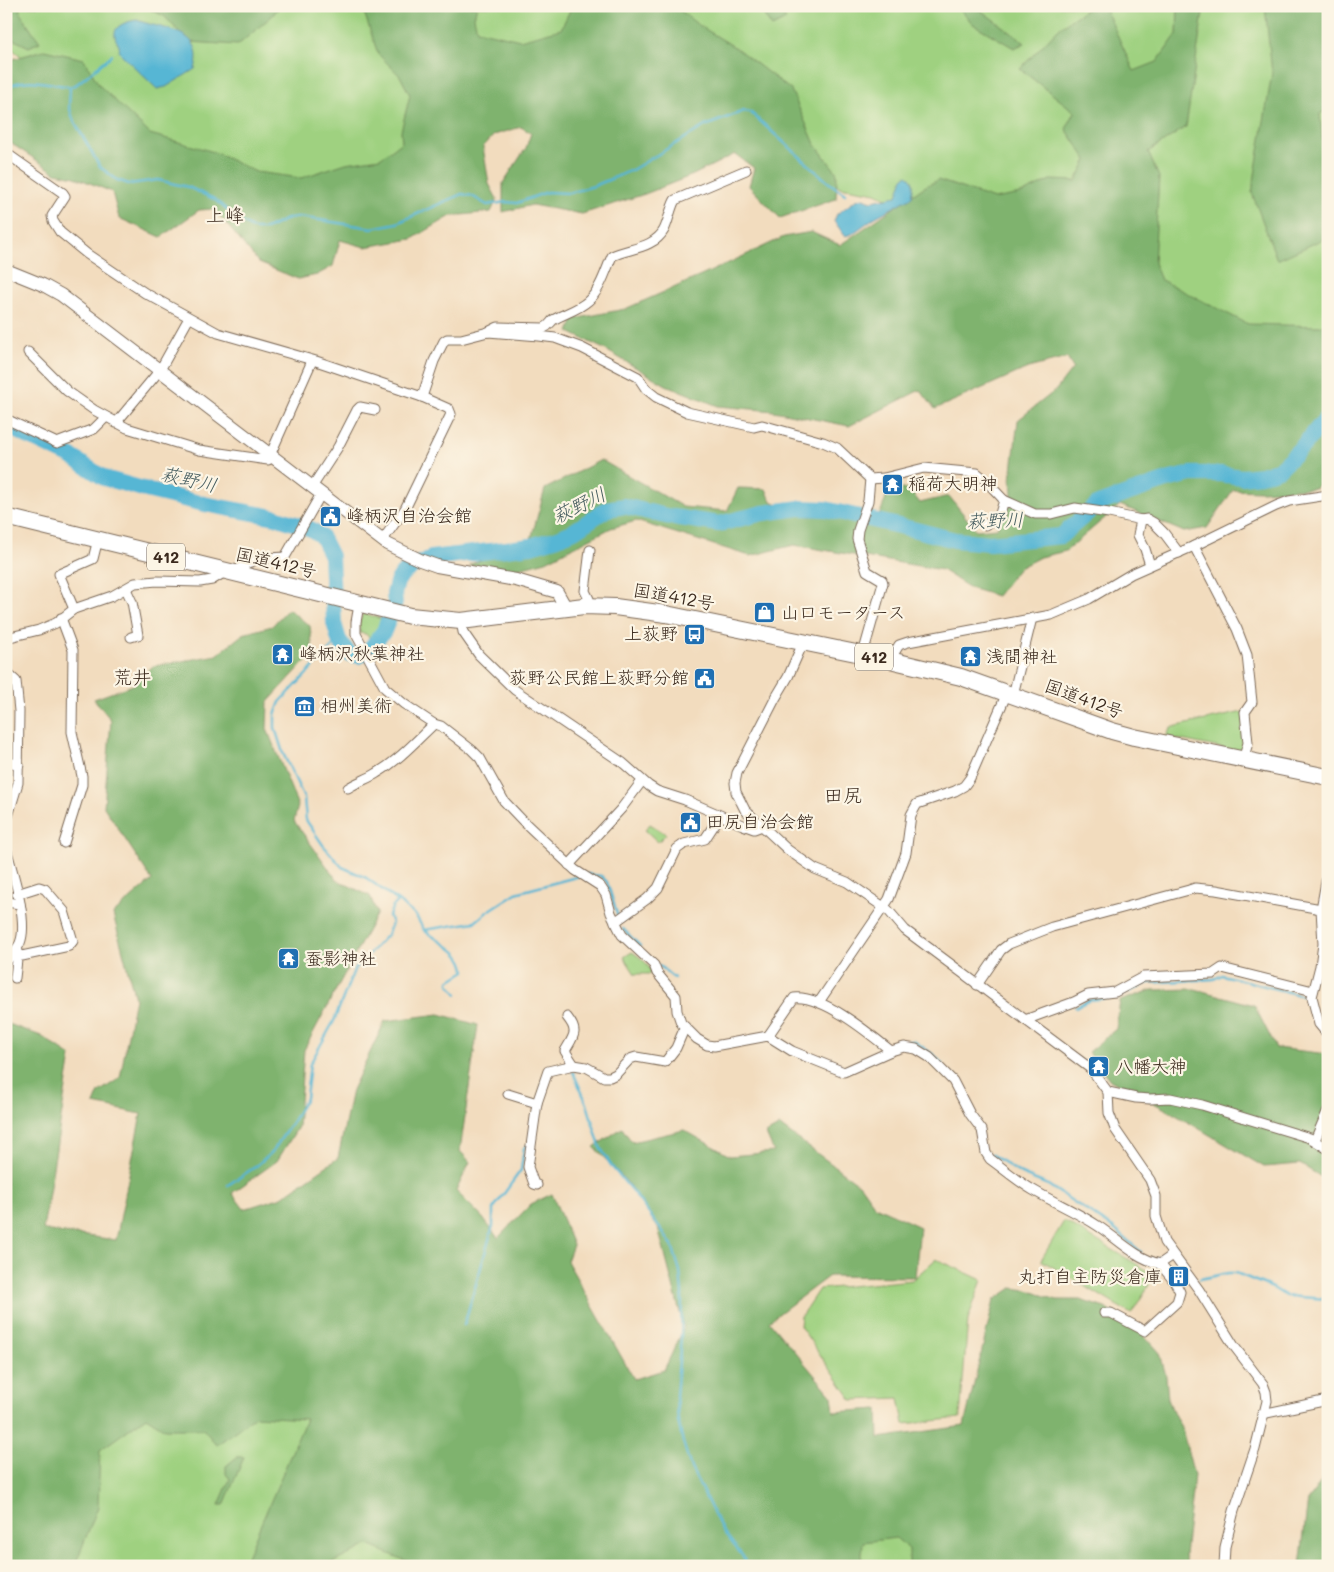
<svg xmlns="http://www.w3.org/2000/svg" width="1334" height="1572" font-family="Mali,'Klee One',sans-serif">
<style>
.green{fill:#9fd180;stroke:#6d7e4f}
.forest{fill:#7fb36e;stroke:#5d6e46}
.water{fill:#56b6d4;stroke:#487079}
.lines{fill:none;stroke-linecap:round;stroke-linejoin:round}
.stream{stroke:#56b6d4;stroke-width:2.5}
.river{stroke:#56b6d4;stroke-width:16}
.street-casing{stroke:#7b6856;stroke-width:11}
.secondary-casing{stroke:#7b6856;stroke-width:14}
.highway-casing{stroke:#7b6856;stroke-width:18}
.street{stroke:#fff;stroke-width:9}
.secondary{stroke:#fff;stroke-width:12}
.highway{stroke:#fff;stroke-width:16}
.labels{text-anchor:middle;stroke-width:4.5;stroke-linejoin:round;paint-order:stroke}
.shield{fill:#fcf5e5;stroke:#75675a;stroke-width:1}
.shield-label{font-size:16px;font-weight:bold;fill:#3b2a1e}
.poi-label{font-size:18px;fill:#3b2a1e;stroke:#fcf5e5;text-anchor:start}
.street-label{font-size:18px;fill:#3b2a1e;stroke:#fcf5e5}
.neighbourhood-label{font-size:19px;fill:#3b2a1e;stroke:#fcf5e5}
.water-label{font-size:19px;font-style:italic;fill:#445b5e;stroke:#fcf5e5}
</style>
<rect width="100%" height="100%" fill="#fcf5e5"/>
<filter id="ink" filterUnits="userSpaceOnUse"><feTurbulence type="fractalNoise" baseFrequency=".02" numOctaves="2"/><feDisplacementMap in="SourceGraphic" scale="10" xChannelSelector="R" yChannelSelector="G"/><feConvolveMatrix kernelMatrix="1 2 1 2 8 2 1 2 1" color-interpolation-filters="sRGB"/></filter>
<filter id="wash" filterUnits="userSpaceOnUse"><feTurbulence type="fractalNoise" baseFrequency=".0096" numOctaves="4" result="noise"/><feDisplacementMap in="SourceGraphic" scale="20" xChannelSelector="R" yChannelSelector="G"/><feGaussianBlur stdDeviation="1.12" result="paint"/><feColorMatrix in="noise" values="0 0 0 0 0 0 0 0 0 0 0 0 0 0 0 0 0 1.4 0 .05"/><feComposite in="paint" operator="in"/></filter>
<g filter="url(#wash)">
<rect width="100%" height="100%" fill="#f2dcbe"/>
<g class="green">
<path d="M6,6h1322v392l-244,-102 -208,-103 -36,-6 -85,-62 -190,-37 -195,120 -198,-28 -166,-136z"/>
<path d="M363,613l19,6 -4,11 -7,10 -5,-6 -6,-1 -1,-9z"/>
<path d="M1243,712l3,31 -5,9 -75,-15 4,-8 3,-2z"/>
<path d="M650,824l16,10 -8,8 -13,-12z"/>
<path d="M632,952c8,5 18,12 19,22h-16l-11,-17z"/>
<path d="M1064,1221l91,54 -24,39 -90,-54z"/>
<path d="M936,1259l46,21 -14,39 -8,99 -56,6 -5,-26 -47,2 -52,-74 1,-10 18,-27 93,-9z"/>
<path d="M308,1397l600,138 21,31h-923v-137z"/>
</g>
<g class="forest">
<path d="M6,6h13l3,10 18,26 -11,5 -23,-11z"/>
<path d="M143,6h137l-8,10 -34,29 -49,-3 -25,-26z"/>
<path d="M362,6h115l-3,11 3,13 43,10 41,-11 11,-23h103l22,18 39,24 55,42 24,54 22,29 -1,26 -56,19 -31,-32 5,-18 -19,-14 -42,21 -48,19 -63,20 -50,-9 -29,7v-29l23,-35 5,-15 -10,-6 -27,8 -11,12 6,37 8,15 -6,13 -40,4 -39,23 -47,8 -25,-7 -7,26 -16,9 -19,4 -39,-16 -45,-54 -15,1 -38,27 -42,-19 -7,-26 -37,-15 -19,-4 -50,-33v-79l38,-11 40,9 15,26 51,49 64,18 42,20 45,6 45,-15 34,-5 22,-16 -1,-11 9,-36 -10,-19 -22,-22z"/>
<path d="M749,6h31l6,14 -14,7 -11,-16z"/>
<path d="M957,6h18l50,37 -11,5 -41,-24z"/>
<path d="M1091,6h13l30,65 23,-9 20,-28 1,-28h26l-18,121 -38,25 11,25 -5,86 7,17 87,44 73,2 7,-3v151l-13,14 -54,3 -28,-1 -26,38 -23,4 -64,-27 -54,46 -26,6 -21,11 -22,28 -27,-8 -28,-18 -148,-25 -44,11 -114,-35 -25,7 -65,33 -46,12 -31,-8 16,-7 20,-3 26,-16 14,-50 56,-29 82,47 44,4 11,-23 28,1 5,12 38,15 71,-2 9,-25h20l11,14 29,-7 27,34 21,-2 15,-33 -1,-16 7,-59 38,-30 17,-22 -6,-10 -39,10 -93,41 -15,-19 -71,36 -75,-15 -56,-5 -52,-21 -62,-36 -35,-17 5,-13 51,-10 78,-34 81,-38 27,-5 29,13 84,-58 14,-7 56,19 27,-5 29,-14 26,1 11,-21 -21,-31 9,-17 -55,-43 39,-41z"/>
<path d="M1265,6h63v103l-8,5 5,52 3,1v70l-51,23 -25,-67 20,-120z"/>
<path d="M288,609l22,17 3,27 -45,49 -1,27 31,77 -4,15 43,59 33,16 7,17 -73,137 -6,77 -21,34 -45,32 12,16 38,-12 56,-39 14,-68 33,-69 54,-7 39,11 -18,126 10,11 -14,29 26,26 16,21 33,-34 21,-10 21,51 -6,16 67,118 30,-9 20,-42 -26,-100 -31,-46 -33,-35 28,-19 10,14 52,-12 46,26 44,-4 -8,-18 14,-8 80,59 15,21 45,21 -5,50 -86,-1 -60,45 63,75 2,16 44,-3 1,29 85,-12 30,-126 18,-12 15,2 30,10h23l25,8 39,27 16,18 6,23 2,23 6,15 8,15 12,46 -9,80 3,11h-279v-17l-13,-11 -33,4 -2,24h-403l-44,-2 -46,-19 -42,21h-83l63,-147 -51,-3 -38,29 -14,-16h-38l-19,-12 -46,33 -2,57 -23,58 -69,1v-543l35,13 30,20 -28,174 73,10 25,-126 -47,-10 5,-12 21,-14 15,-80 -22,-84 39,-34 -48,-73 7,-87 -17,-21 39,-14 20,-19 64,-11 26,-21 29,-8z"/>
<path d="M1195,989l59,16 22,43 52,6v66l-7,19 7,4v38l-28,-17 -36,3 -95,-56 -59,-31 -22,-28 28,-23 4,-28 32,-11z"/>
<path d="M237,1457h7l-20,48h-5l11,-26 -4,-5v-8z"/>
<path d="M1328,1473v93h-28l8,-67z"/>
</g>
<g class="water">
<path d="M137,20c25,10 70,9 58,49l-29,18 -9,2 -38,-37c2,-7 -3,-9 -4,-16 -2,-11 14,-15 22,-16z"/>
<path d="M907,175c9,5 6,14 5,22l-38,21 -22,16 -7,2 -11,-15 3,-7 19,-14 7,-2 9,3 25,-5 6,-18z"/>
</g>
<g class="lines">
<g class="stream">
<path d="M70,87l-1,19 4,13 27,48 17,13 12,4 29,-4 30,7 26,12 26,22 14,8h12l23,-11 10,-1 73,11 25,-5 65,-29 10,2 15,9 19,-3 11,1 30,-11 22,1 25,-7 38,-16 73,-44 39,-15 6,1 78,70 17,12"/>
<path d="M6,88c18,-13 44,-4 64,-1l7,-3 35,-29"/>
<path d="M339,640l-59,62 -5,13v13l8,25 21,45 2,22 17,25 19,22 23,10 33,24 18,15 8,14 51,-8 12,-10 29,-19 64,-17"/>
<path d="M587,874l14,2 6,6 11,35"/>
<path d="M623,929l17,17"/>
<path d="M424,930c14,12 40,20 41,41l-16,10v3l8,10"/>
<path d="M658,965l16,13"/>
<path d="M1319,1000l9,-1"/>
<path d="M1075,1007l15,-7 28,-3 29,-14 67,-4 8,-4 85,22"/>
<path d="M890,1046l9,-4 15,-1 21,15 7,8"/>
<path d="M573,1072l14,32 13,43 12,20 21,25 39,53 8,26 2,22 -1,45 -5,58 2,25 5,21 8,26 31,62 23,29"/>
<path d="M957,1081l6,6 6,15"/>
<path d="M991,1154l30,20 27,11 65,43 28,24"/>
<path d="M228,1185l27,-18 17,-15 21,-31 13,-23 4,-34 24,-43 20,-51 33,-35 5,-12 -3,-7 3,-8 6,-7"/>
<path d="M1156,1259l7,-4"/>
<path d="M1200,1279l28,-6h8l37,15 13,8 42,3"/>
<path d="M464,1325l29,-99v-17l28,-39 3,-22 4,-3"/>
</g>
<path class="river" d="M6,426l66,31 32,21 46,13 54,13 71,13 36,12 10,7 10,20 3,67 5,17 10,14 10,2 10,-6 15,-19 11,-28 -1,-9 3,-12 5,-8 13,-9 16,-7 100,-12 27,-8 16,-7 33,-22 17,-3 42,10 53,8 44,-11 37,-5 25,1 91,21 39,10 35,3 71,-7 37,-32 69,-24 24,-6h29l22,3 19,-2 18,-6 23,-22 26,-31"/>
</g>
</g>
<g filter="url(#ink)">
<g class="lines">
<defs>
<g id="street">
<path d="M6,153l57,40 2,3 -13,20 1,5 7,11 27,22 58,39 73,40 98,28 106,36 27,12 2,5 -46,95 -23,32"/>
<path d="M488,332l10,-5 46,1c5,-2 6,-5 9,-8 12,-7 25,-10 35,-19 12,-10 18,-31 24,-45 18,-8 42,-8 52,-26 5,-10 6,-21 11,-30l71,-30"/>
<path d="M28,352l39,39 27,19 33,18 72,22 69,10 44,-99"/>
<path d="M422,397l12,-36 10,-20 3,-2h14l27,-7 51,4 16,2 27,10 56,29 8,12 10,8 31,15 67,15 8,-2 61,17 14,6 33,31 14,-1 40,-10 53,5 5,4 22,23"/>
<path d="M6,419l51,24 37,-14 12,-12"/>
<path d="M116,423l44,-53 29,-52"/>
<path d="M312,487l26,-40 19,-37 3,-3 15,3"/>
<path d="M1141,520l-3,15 7,14 5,16"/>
<path d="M985,525l14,-8 5,-17 31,14h16l24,-6 34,5 32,7 6,-1 7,4 10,10 15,20"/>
<path d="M1194,546l43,83 10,26 5,47 -7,10 3,31 -5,17"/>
<path d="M590,550l-5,41 4,8 1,7"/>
<path d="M234,574c13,-16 32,-16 51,-17l36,-63"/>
<path d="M126,589l6,13 6,33 -7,2"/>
<path d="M359,605l-3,17v12l29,54 19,16 30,20 7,2 31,24 8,8 24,43 19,20 52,49 25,16 6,9 5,18 11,22 32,30 3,8 19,23 1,15 4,12 16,16 10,6 7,1 54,-10 24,15 52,21 47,-21 13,-4 12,2 13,8 24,24 17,33 12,16 4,23 4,6c14,10 29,23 43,31 22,13 44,22 65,36 20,13 37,32 62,38l13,-9"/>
<path d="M74,609l-15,-35 34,-15 5,-20"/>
<path d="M61,618l12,32 -1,82 10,44v9l-18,58"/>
<path d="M461,621l2,11 16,23 36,35 108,73 26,23 8,5 28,9 58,25 11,4 8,-3"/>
<path d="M6,638l33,-8 17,-7 18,-14 38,-13 23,-13 22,-2 43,1 12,-2 13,-8"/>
<path d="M803,643l-15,34 -13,22 -38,74 -2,10 1,9 9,18 43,40 27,19 32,13 41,28 17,20 186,139 17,23 1,21 6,16 35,51 6,16v20l8,26 35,48 35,56 29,38 3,8 1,9 -12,48 -21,62 -9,36 -1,19"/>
<path d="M863,654l20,-71 -1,-3 -15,-9 -10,-32 1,-9 10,-29 2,-22"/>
<path d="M890,660l9,-15 9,-3 143,-27 38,-16 42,-25 63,-28 82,-40 13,-5 39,-6"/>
<path d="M6,672l10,9 3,30 -1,72 -12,40"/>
<path d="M1013,695l19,-77"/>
<path d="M6,761l13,4"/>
<path d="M348,788c9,-6 20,-9 29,-15 22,-13 39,-32 57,-49"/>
<path d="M6,848c6,23 23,73 14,95 -3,7 -10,13 -14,19"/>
<path d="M569,865l52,-56 21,-28"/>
<path d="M17,894l22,-7 6,2 19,22 9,30 -4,5 -47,10 -5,-1"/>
<path d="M6,902l14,2"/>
<path d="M1321,909l2,35 -3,22 -8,31 7,27 9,11"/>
<path d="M615,922l32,-23 11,-11 19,-39 7,-5 21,-5 15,-23"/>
<path d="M15,978l3,-27"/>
<path d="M977,985l24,-35 8,-6 43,-17 137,-37 6,-2 21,2 105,19 7,-38"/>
<path d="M819,1002l70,-103 17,-46 5,-38 6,-11 38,-13 9,-5 6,-8 37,-85"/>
<path d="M1025,1020l49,-18 14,-7 27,-3 28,-15 70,-3 9,-6 91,23"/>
<path d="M768,1036l26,-38c29,-3 75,35 97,53"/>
<path d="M574,1065l12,2 18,10h6l6,-3 14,-15 6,-2 29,5 11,-14 9,-21"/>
<path d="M1108,1092l28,6 14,1 20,-1 32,7 108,33 18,11"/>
<path d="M508,1094l29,9"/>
<path d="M1315,1140l13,-30"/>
<path d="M537,1185l-3,-1 -6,-17 9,-64 11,-32 26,-6 -9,-14c9,-16 14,-19 2,-34"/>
<path d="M1104,1313h7l34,18 32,-29 3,-10 -5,-10 -15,-18"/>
<path d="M1262,1414l66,-14"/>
</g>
<path id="secondary" d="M6,270l37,15 18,10 326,249 33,16 17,6 79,14 41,12 9,16"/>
<path id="highway" d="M6,517l404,99 51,5 123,-15 31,1 51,7 224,46 71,17 151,54 22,6 194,40"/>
</defs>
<use href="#street" class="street-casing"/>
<use href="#secondary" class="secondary-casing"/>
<use href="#highway" class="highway-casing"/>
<use href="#street" class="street"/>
<use href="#secondary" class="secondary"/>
<use href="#highway" class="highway"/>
</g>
</g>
<defs>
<symbol id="temple-square" viewBox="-11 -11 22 22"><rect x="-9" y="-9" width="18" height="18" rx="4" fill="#1f6fb2" stroke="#fcf5e5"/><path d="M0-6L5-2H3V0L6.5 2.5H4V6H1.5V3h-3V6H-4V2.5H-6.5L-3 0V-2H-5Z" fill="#fff"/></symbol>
<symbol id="civic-square" viewBox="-11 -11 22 22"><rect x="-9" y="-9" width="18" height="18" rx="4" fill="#1f6fb2" stroke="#fcf5e5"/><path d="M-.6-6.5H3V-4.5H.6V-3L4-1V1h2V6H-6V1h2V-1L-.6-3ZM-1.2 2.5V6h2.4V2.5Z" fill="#fff"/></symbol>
<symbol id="shop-square" viewBox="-11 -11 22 22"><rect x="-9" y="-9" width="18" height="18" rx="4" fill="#1f6fb2" stroke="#fcf5e5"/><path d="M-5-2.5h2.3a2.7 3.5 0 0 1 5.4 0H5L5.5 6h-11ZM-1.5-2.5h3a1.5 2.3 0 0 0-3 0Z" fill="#fff"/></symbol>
<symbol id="bus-square" viewBox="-11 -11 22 22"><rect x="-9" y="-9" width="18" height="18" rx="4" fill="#1f6fb2" stroke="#fcf5e5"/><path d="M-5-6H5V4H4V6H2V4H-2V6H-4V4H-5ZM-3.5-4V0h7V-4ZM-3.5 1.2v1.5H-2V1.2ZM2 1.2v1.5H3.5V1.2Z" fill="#fff"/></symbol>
<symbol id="museum-square" viewBox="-11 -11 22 22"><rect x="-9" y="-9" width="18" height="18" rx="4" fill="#1f6fb2" stroke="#fcf5e5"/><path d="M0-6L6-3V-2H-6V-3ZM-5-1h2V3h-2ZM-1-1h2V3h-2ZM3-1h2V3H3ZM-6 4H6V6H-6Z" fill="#fff"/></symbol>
<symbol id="building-square" viewBox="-11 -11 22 22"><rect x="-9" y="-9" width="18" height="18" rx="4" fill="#1f6fb2" stroke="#fcf5e5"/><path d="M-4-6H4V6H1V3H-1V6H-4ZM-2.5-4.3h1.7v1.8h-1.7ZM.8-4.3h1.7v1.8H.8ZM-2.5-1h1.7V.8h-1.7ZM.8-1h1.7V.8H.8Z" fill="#fff"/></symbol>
</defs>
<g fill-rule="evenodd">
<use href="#temple-square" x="880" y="472" width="25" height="25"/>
<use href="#civic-square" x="318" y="504" width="25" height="25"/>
<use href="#shop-square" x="752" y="600" width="25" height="25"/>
<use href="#bus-square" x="682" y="622" width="25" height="25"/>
<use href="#temple-square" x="270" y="642" width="25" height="25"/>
<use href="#temple-square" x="958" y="644" width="25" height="25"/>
<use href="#civic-square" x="692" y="666" width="25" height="25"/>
<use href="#museum-square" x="292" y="694" width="25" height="25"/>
<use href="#civic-square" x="678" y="810" width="25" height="25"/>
<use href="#temple-square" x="276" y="946" width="25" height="25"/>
<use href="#temple-square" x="1086" y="1054" width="25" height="25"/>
<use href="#building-square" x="1166" y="1264" width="25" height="25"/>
</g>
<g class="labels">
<g class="shield">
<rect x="147" y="543.5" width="38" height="27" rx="4"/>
<rect x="855" y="643.5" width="38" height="27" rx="4"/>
</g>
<g class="shield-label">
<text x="166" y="563">412</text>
<text x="874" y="663">412</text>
</g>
<g class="poi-label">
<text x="908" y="490">稲荷大明神</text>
<text x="346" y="522">峰柄沢自治会館</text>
<text x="781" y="619">山口モータース</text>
<text x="678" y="640" text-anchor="end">上荻野</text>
<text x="299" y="660">峰柄沢秋葉神社</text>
<text x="986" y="663">浅間神社</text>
<text x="689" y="684" text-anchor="end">荻野公民館上荻野分館</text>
<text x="320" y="712">相州美術</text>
<text x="706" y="828">田尻自治会館</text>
<text x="305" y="965">蚕影神社</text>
<text x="1115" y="1073">八幡大神</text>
<text x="1162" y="1283" text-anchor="end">丸打自主防災倉庫</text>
</g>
<g class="street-label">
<text transform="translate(276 563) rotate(13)" y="6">国道412号</text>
<text transform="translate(674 597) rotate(10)" y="6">国道412号</text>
<text transform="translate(1084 699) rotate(20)" y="6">国道412号</text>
</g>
<g class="neighbourhood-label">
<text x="225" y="222">上峰</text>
<text x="132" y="684">荒井</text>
<text x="843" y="802">田尻</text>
</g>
<g class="water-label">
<text transform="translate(189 479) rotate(13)" y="7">萩野川</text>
<text transform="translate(579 505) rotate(-26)" y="7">萩野川</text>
<text transform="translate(995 520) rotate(-2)" y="7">萩野川</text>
</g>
</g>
<rect width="1334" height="1572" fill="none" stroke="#fcf5e5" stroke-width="25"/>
</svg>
